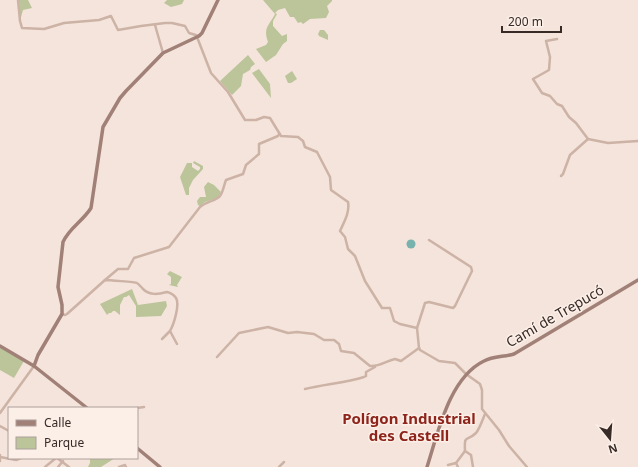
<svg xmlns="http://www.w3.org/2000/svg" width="638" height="467" font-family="'Noto Sans',sans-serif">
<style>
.green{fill:#bcc49a}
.water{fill:#77b3ac}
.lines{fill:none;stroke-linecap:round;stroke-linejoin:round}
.street{stroke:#cdb2a6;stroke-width:2.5}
.secondary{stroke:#a18077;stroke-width:3.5}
.labels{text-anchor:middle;stroke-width:3;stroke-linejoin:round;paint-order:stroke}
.street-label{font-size:14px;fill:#382a27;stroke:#fbefe8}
.neighbourhood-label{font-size:15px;font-weight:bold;fill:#8e241a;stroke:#fbefe8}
</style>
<rect width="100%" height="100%" fill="#f4e4db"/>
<g class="green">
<path d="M19,0h9l4,8 -9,2 -3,11z"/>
<path d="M167,0h17l-2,4 -11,3 -7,-4z"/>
<path d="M263,0h69v1l-5,5 2,6 -3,6 -16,1 -7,5 -2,-2 -3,1 -4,-6h-4l-5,-9 -7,2 -3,3 2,1 -4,7v5l9,10 5,-2v7l-4,3 -7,11 -10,7 -10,-13 10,-4 2,-3c-5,-15 1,-16 7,-28z"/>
<path d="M320,30h4l4,5v5l-9,-4 -1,-2z"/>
<path d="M248,55l7,9 -4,3 -1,3 -7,4 -2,12 -9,9 -12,-14z"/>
<path d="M259,69l11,15 1,14 -19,-25z"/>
<path d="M292,71l5,8 -6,4h-3l-3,-7z"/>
<path d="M194,161l9,5v3l-10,11 -4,8v7h-3l-6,-18 7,-14h5v4l6,4 2,-2v-2l-7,-4z"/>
<path d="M208,182l6,3 7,7 -3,6 -13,4 -5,4 -2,-1 -1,-4 3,-4h6l-2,-10z"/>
<path d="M170,271l12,6 -5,8 1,2 -9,-2 2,-1v-7l-4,-3z"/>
<path d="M132,289l6,16 28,-4 1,5 -6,10 -25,1v-11l-7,-11 -3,2h-2l-4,8v10l-5,-4h-2l-2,2h-2l-2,2 -7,-11z"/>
<path d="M0,347l24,14 -10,17 -14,-8z"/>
<path d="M90,458h25l-14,9h-13l2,-4z"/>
</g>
<circle class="water" cx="411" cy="244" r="4.5"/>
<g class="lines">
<g class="street">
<path d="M18,0l2,21 2,7 22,1 20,-6 35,-3 12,-4 7,14 23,-4 24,-3h7l13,3 4,7 10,3"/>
<path d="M155,25l8,28"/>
<path d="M197,37l14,36 17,19 17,28h11l8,-3 6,1 11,18 17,1 5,4 2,6 12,5 13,25 1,13 17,12c2,10 -4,20 -8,29l5,6 3,12 7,7 10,25 17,27h8l4,13 6,3 17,4"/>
<path d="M557,39l-11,2 4,16 -1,13 -16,9 9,14 8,3 7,8 5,2 7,11 7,6 12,16 20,4 30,-2"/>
<path d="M561,176l2,-2 7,-19 18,-16"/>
<path d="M429,240l42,27 1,4 -17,35 -2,2 -24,-6 -4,1 -8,25 2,20 1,2 19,11 16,2 11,11 14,10 2,6v19l17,21 10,16 18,21"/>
<path d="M105,280l13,-11h10l6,-11 35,-11 31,-40c7,-6 16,-6 20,-11 3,-4 4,-11 6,-16l17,-6 3,-9 13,-11v-10l19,-8 1,-2"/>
<path d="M62,314l3,1 2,-1 38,-34c3,0 30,2 32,3 2,1 4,4 6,6 7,7 16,5 24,3 4,1 7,3 9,6 4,6 -2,26 -6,33l7,13"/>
<path d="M162,339l8,-8"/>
<path d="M217,357l22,-24 29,-6 20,6 9,-1 17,2 10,6h10l5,4 2,7 13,2 16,13c9,1 16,-5 25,-7l6,2 18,-13"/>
<path d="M305,389c20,-5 40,-6 59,-12l2,-1v-4l9,-5"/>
<path d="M137,408l7,-1"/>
<path d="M0,413l34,-47"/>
<path d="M0,426l9,5"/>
<path d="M0,455v6"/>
<path d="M0,457l16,3 5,-2"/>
<path d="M57,458l12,9"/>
<path d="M448,465l8,-2"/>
<path d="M45,467l11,-9"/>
<path d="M58,467l5,-6"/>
<path d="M119,467l6,-2 1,2"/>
<path d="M279,467l5,-5"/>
<path d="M458,467l-2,-4 9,-12"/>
<path d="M473,467l-2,-12 -6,-4c-1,-18 2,-9 11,-18 4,-5 6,-12 9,-19"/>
</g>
<g class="secondary">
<path d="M0,346l34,20 53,42"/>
<path d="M34,366l4,-11 24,-41v-9l-4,-18 5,-45c6,-14 20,-21 28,-34l12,-81 17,-29 6,-7 37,-38 36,-17 3,-3 16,-33"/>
<path d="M137,448l23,19"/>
<path d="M427,467c11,-34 22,-89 57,-106 9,-5 20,-4 30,-7l124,-74"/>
</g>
</g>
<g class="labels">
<g class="street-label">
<text transform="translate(555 316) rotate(-30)" y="5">Camí de Trepucó</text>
</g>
<g class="neighbourhood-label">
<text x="409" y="424">Polígon Industrial<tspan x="409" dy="17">des Castell</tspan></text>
</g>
</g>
<rect x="8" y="407" width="130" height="52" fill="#fbefe8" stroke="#ada09b"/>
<rect x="16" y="420" width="20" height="6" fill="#a18077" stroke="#ada09b"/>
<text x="44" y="427" font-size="12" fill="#382a27">Calle</text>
<rect x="16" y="437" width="20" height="12" fill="#bcc49a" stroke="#ada09b"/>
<text x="44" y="447" font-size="12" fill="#382a27">Parque</text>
<g transform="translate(610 439) rotate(163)" stroke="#fbefe8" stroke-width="3" paint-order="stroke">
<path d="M0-3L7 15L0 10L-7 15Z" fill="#382a27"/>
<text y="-6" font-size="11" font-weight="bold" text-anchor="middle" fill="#382a27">N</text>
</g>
<path d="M502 26v6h59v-6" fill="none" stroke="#382a27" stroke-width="2"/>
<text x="508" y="26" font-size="12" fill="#382a27" stroke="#fbefe8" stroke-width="3" paint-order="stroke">200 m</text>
</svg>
